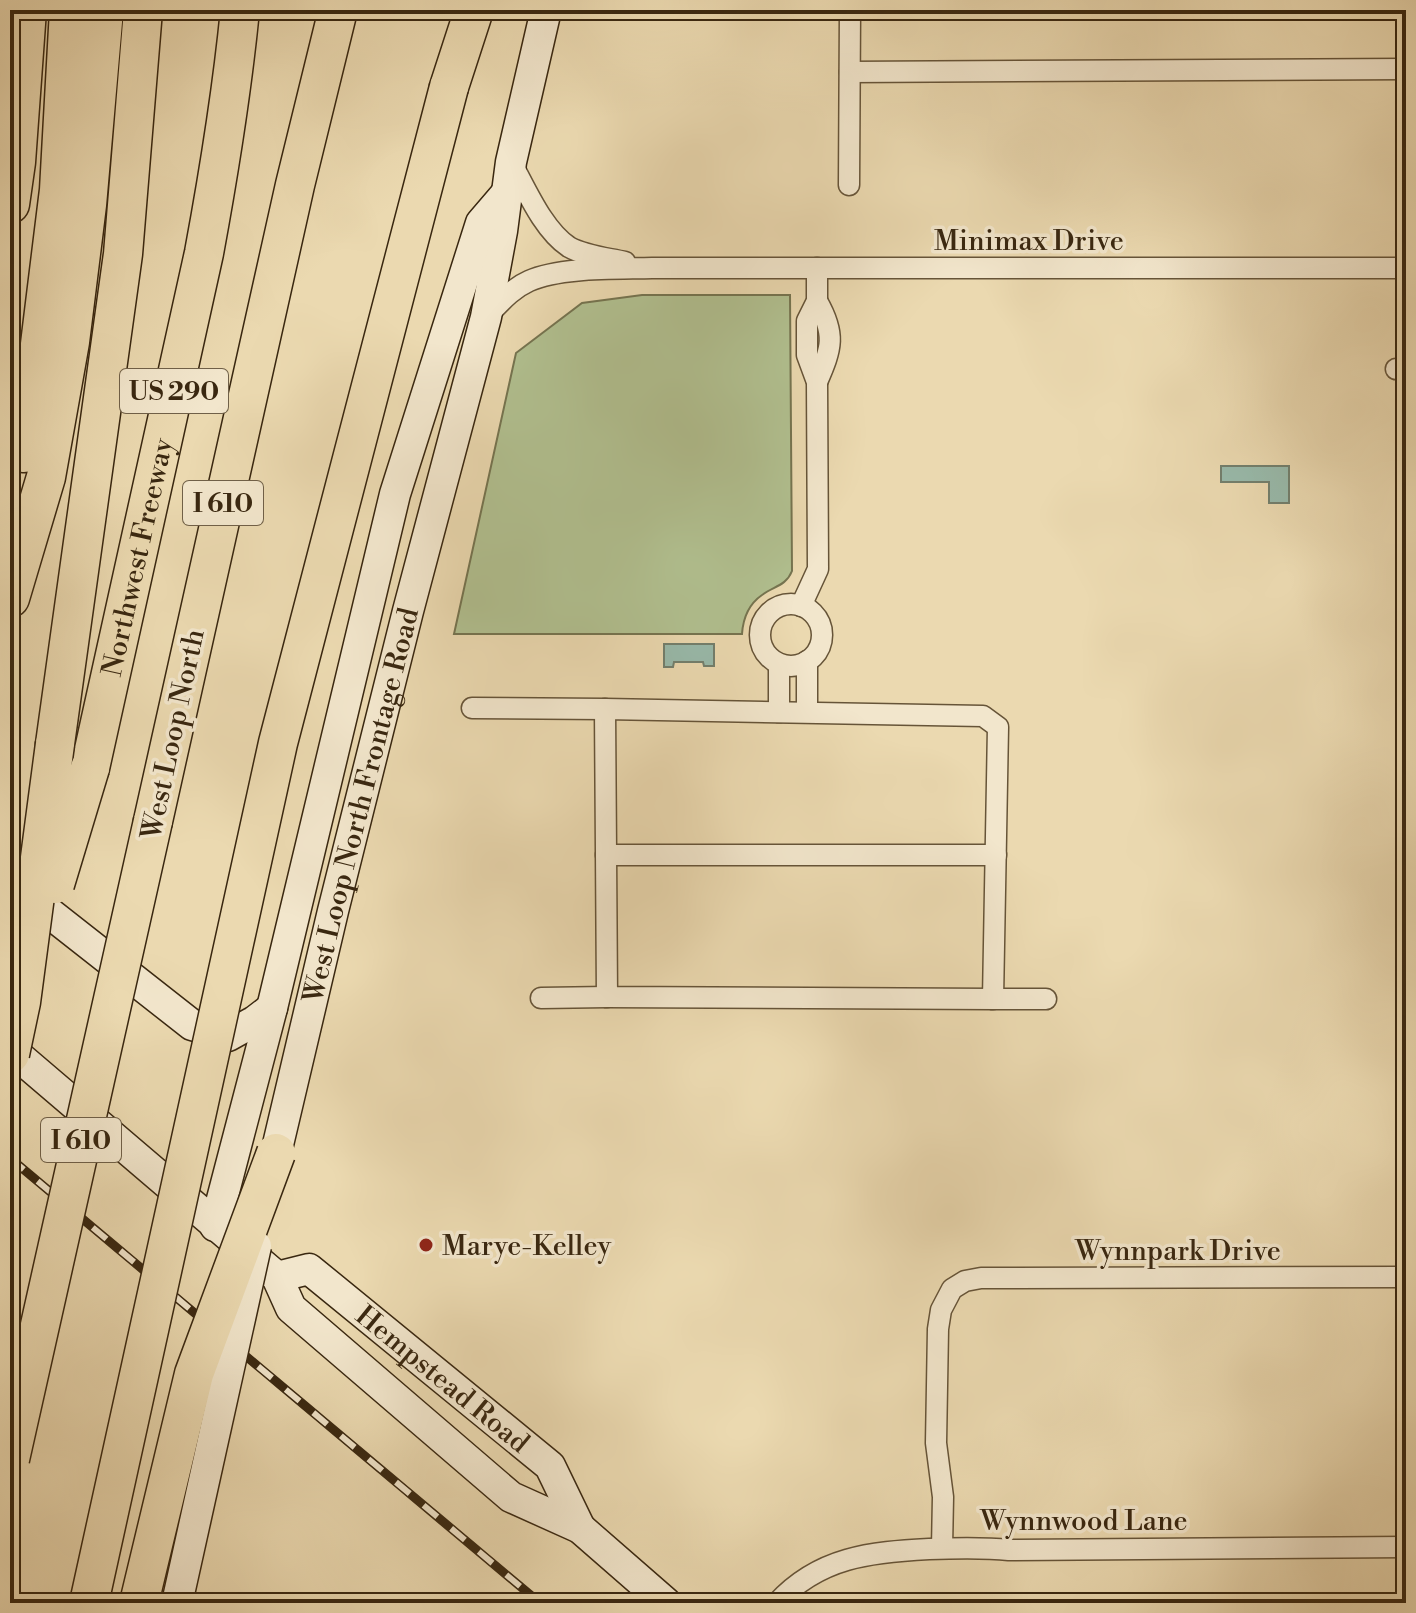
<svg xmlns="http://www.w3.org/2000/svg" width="1416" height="1613" font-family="'Libre Bodoni',serif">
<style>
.green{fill:#b1c090;stroke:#757450;stroke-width:2}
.water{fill:#98baab;stroke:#727f6d;stroke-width:2}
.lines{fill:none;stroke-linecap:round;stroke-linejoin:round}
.street-casing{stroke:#665438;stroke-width:23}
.secondary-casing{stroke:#392710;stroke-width:33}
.highway-casing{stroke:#392710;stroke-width:41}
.street{stroke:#f2e6cc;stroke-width:20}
.secondary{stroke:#f2e6cc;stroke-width:30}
.highway{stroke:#ebd9b0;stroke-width:38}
.rail-casing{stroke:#392710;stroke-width:9}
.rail{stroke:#f2e6cc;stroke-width:6;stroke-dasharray:18;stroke-linecap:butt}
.secondary-bridge-casing{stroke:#392710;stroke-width:33;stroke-linecap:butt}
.highway-bridge-casing{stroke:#392710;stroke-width:41;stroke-linecap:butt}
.secondary-bridge{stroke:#f2e6cc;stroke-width:30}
.highway-bridge{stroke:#ebd9b0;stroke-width:38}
.poi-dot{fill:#8f2418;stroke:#f2e6cc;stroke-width:3}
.labels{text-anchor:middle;stroke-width:7;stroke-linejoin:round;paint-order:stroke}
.shield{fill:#f2e6cc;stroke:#706048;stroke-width:2}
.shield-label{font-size:26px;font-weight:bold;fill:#392710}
.street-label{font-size:28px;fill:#392710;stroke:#f2e6cc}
.poi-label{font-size:28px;fill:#392710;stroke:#f2e6cc;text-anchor:start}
</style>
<rect width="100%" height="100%" fill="#ebd9b0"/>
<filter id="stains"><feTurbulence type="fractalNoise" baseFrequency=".0025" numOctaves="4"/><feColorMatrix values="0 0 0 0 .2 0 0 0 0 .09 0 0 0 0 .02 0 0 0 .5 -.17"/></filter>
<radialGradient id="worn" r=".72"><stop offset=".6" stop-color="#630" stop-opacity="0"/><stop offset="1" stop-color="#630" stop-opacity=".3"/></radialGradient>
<path class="green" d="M642,295h148l2,276c-6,15 -18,15 -30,24 -13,9 -19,24 -20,39h-288l62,-281 66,-50z"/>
<g class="water">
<path d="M1221,466h68v37h-20v-21h-48z"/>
<path d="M664,644h50v22h-10l-1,-4h-29l-1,5h-9z"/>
</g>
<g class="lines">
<defs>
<g id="street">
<path d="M850,72l556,-3"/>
<path d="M511,162c15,27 32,68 58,85 16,9 38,11 56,15"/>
<path d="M849,185l1,-175"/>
<path d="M486,317c13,-13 25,-28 43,-36 31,-14 88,-12 123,-13h754"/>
<path d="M1396,369h10"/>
<path d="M817,382c15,-34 19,-48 0,-81"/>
<circle cx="791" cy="635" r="31"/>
<path d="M801,606l17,-37 -1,-187 -10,-27v-34l10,-20v-33"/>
<path d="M779,664v48"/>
<path d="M472,708l133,1"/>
<path d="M605,709l378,7 15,11 -5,272 -386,-2z"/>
<path d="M807,712v-51"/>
<path d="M606,855h390"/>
<path d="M541,998l66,-1"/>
<path d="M993,999h53"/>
<path d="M942,1548l1,-51 -7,-54 2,-114 3,-19 11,-21 13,-8 16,-3 425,-1"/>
<path d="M777,1603c42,-46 94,-51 152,-54 26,-1 53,-2 80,1l397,-3"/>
</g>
<g id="secondary">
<path d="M10,882l182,143 36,11 27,-15 17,-13"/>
<path d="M10,1049l267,228 14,31 220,189 69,31 86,75"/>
<path id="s1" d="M276,1153l57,-242 75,-300 78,-294 16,-86 9,-69 35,-152"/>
<path d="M215,1226l57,-218 123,-514 86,-271 24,-28"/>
<path id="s2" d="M277,1277l32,-8 241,197 30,62"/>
</g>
<g id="highway">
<path d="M449,87l25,-77"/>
<path d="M10,204l6,-42 11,-152"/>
<path d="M24,453l9,-52 26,-211 10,-180"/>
<path d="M10,598l36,-121 24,-135 17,-137 17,-195"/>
<path d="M55,744l68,-490 20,-244"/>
<path id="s3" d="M90,768l114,-515c15,-81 28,-162 36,-243"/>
<path d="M153,821l142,-636 43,-175"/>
</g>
</defs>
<use href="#street" class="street-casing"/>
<use href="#secondary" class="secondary-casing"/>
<use href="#highway" class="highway-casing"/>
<use href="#street" class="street"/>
<use href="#secondary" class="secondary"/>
<use href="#highway" class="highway"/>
<defs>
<path id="rail" d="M10,1158l530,445"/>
</defs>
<use href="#rail" class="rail-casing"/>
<use href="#rail" class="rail"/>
<defs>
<path id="secondary-bridge" d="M177,1603l79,-357"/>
<g id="highway-bridge">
<path d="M55,884l35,-116"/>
<path d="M10,1054l11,-52 34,-258"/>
<path d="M10,1459l143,-638"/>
<path d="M89,1603l189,-860 171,-656"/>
<path d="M139,1603l55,-229 82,-221"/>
</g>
</defs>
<use href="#secondary-bridge" class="secondary-bridge-casing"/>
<use href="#highway-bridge" class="highway-bridge-casing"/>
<use href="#secondary-bridge" class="secondary-bridge"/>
<use href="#highway-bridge" class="highway-bridge"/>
</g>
<circle class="poi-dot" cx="426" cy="1245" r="8"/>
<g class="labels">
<g class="shield">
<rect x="120" y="369" width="108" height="44" rx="6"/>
<rect x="183" y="481" width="80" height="44" rx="6"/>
<rect x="41" y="1118" width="80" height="44" rx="6"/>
</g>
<g class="shield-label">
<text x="174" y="400">US 290</text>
<text x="223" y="512">I 610</text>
<text x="81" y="1149">I 610</text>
</g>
<g class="street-label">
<text x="1029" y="250">Minimax Drive</text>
<text dy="10" stroke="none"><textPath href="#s3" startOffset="216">Northwest Freeway</textPath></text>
<text transform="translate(172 734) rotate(-78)" y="10">West Loop North</text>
<text dy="10" stroke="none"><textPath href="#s1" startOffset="358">West Loop North Frontage Road</textPath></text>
<text x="1178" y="1260">Wynnpark Drive</text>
<text dy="10" stroke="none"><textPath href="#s2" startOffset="206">Hempstead Road</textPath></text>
<text x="1084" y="1530">Wynnwood Lane</text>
</g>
<g class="poi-label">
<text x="442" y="1255">Marye-Kelley</text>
</g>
</g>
<rect width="1416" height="1613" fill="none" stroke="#ebd9b0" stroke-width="40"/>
<rect x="12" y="12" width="1392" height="1589" fill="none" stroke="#392710" stroke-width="4"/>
<rect x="20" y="20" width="1376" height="1573" fill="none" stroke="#392710" stroke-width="2"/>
<rect width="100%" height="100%" filter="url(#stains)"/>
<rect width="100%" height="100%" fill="url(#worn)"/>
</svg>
